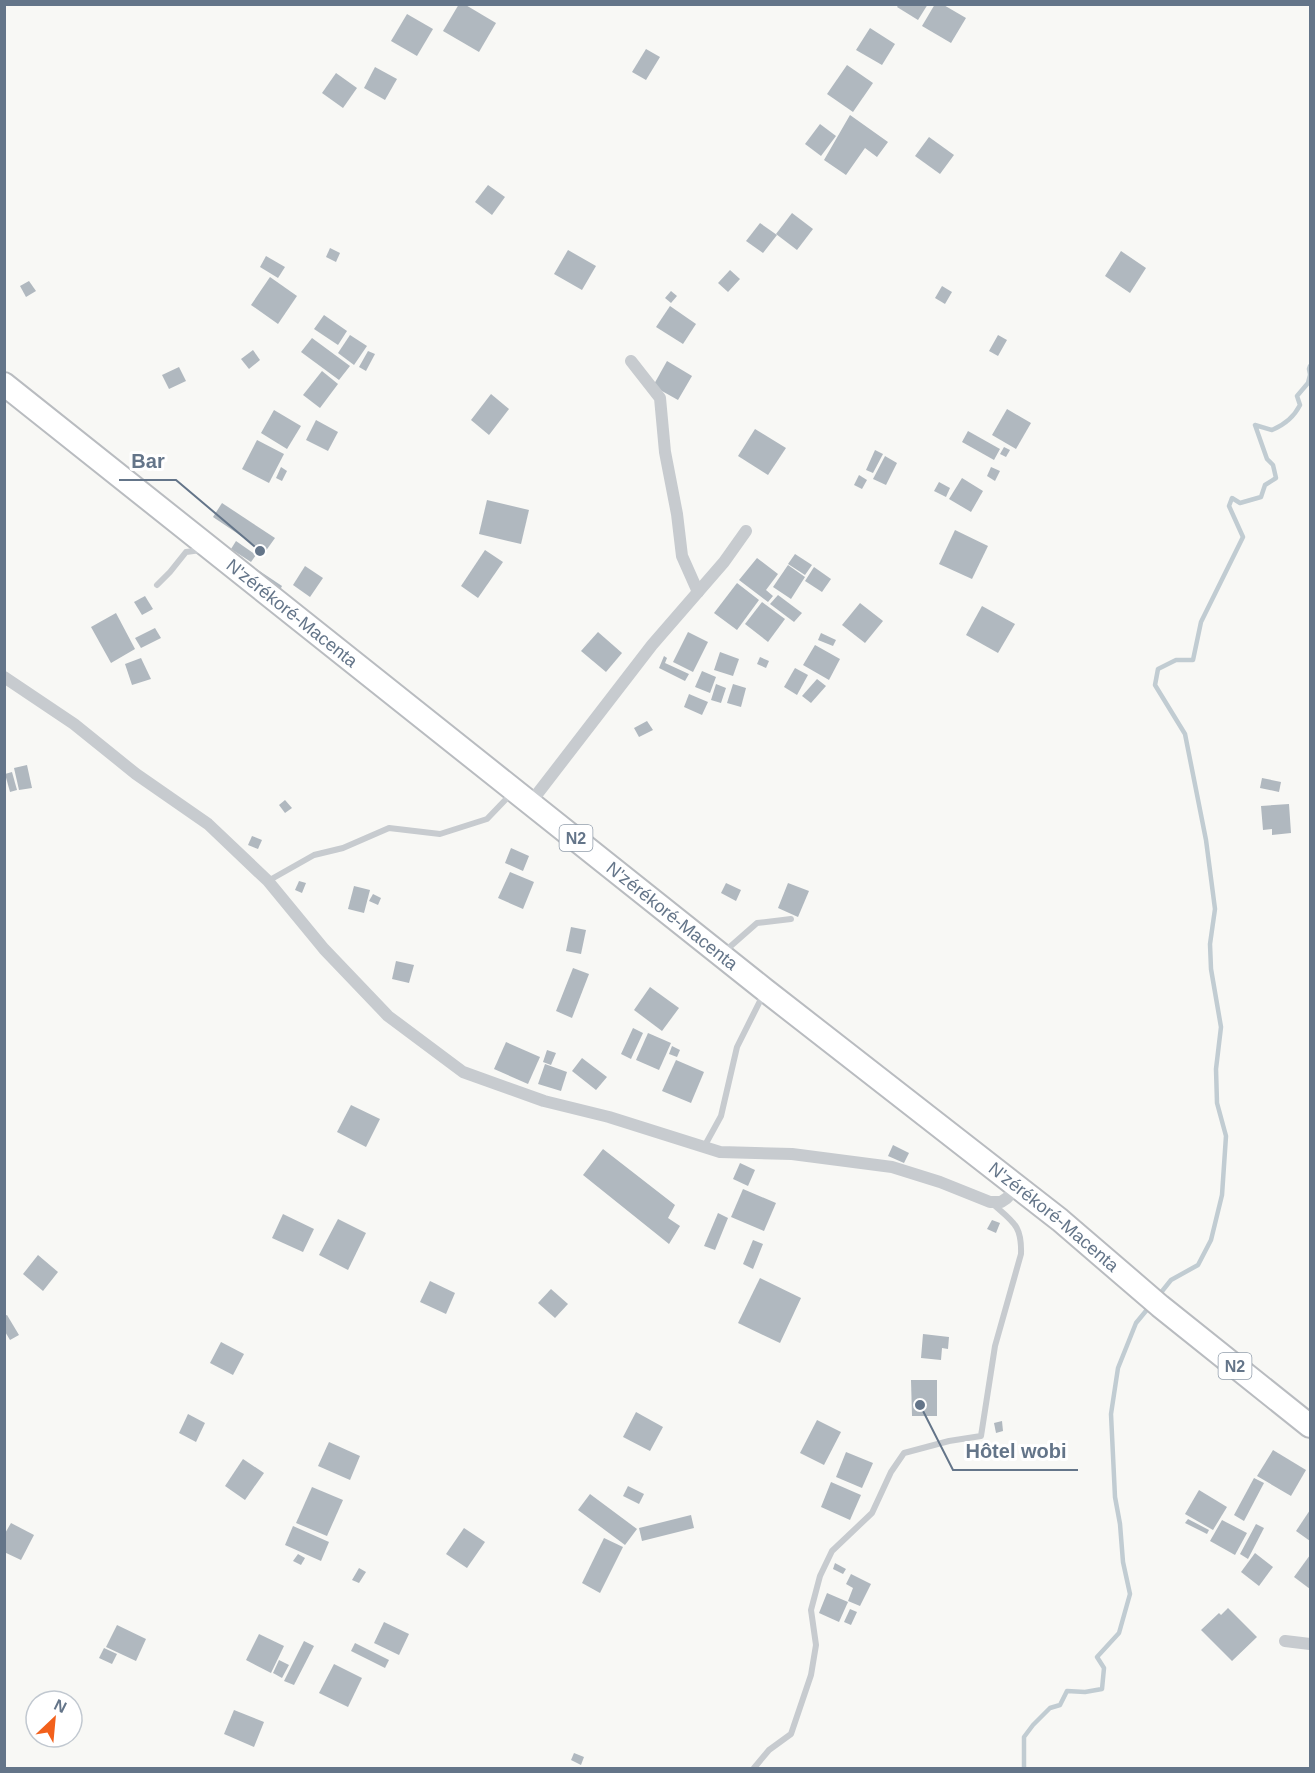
<svg xmlns="http://www.w3.org/2000/svg" width="1315" height="1773" font-family="Helvetica,sans-serif">
<style>
.lines{fill:none;stroke-linecap:round;stroke-linejoin:round}
.stream{stroke:#c1ccd2;stroke-width:4.5}
.building{fill:#b0b8bf}
.highway-casing{stroke:#b9bcc0;stroke-width:26}
.lane{stroke:#c7cbcf;stroke-width:6}
.street{stroke:#c7cbcf;stroke-width:12}
.highway{stroke:#fff;stroke-width:22}
.labels{text-anchor:middle;stroke-width:6;stroke-linejoin:round;paint-order:stroke}
.shield{fill:#fff;stroke:#929eac;stroke-width:1.5}
.shield-label{font-size:16px;font-weight:bold;fill:#647589}
.street-label{font-size:18px;fill:#647589;stroke:#fff}
.leader{fill:none;stroke:#647589;stroke-width:2}
.callout-dot{fill:#647589;stroke:#fff;stroke-width:2}
.callout-label{font-size:20px;text-anchor:middle;font-weight:bold;fill:#647589;stroke:#fff;stroke-width:6;stroke-linejoin:round;paint-order:stroke}
</style>
<rect width="100%" height="100%" fill="#f8f8f5"/>
<g class="lines">
<g class="stream">
<path d="M1310,366l-1,3 1,5"/>
<path d="M1159,1295l12,-15 27,-15 13,-25 11,-45 4,-59 -9,-33 -1,-34 5,-42 -10,-58 -1,-25 5,-35 -9,-69 -21,-106 -30,-49 3,-16 18,-9h17l8,-38 42,-85 -14,-31 3,-8 8,5 21,-6 4,-12 11,-7 -3,-13 -6,-6 -12,-34 17,5c12,-5 22,-13 28,-25l-3,-9 11,-13 2,-8"/>
<path d="M1024,1768v-31l9,-12 17,-17 10,-3 7,-14 18,1 17,-3 2,-21 -7,-11 22,-24 11,-39 -7,-32 -3,-38 -5,-27 -4,-83 7,-46 18,-45 14,-17"/>
</g>
</g>
<g class="building">
<path d="M459,4h5l32,19 -17,29 -36,-21z"/>
<path d="M899,4h29l-10,16 -21,-13z"/>
<path d="M935,4h7l24,14 -15,25 -29,-17z"/>
<path d="M407,14l26,15 -16,27 -26,-15z"/>
<path d="M870,28l25,16 -13,21 -26,-15z"/>
<path d="M646,49l14,8 -14,23 -14,-8z"/>
<path d="M847,65l26,18 -20,29 -26,-18z"/>
<path d="M375,67l22,12 -12,21 -21,-12z"/>
<path d="M336,73l21,15 -14,20 -21,-15z"/>
<path d="M850,115l38,27 -11,15 -12,-9 -19,27 -22,-15z"/>
<path d="M820,124l16,12 -15,20 -16,-12z"/>
<path d="M929,137l25,18 -14,19 -25,-18z"/>
<path d="M488,185l17,12 -13,18 -17,-13z"/>
<path d="M792,213l21,16 -16,21 -21,-16z"/>
<path d="M760,223l17,12 -14,18 -17,-12z"/>
<path d="M330,248l10,5 -4,9 -10,-5z"/>
<path d="M568,250l28,16 -14,24 -28,-16z"/>
<path d="M1121,251l25,17 -16,25 -25,-17z"/>
<path d="M266,256l19,11 -7,11 -18,-11z"/>
<path d="M730,270l10,9 -12,13 -10,-9z"/>
<path d="M270,277l27,19 -19,28 -27,-19z"/>
<path d="M29,281l7,10 -10,6 -6,-11z"/>
<path d="M942,286l10,6 -7,12 -10,-6z"/>
<path d="M671,291l6,5 -6,7 -6,-5z"/>
<path d="M670,306l26,18 -13,20 -27,-17z"/>
<path d="M324,315l23,16 -9,14 -24,-16z"/>
<path d="M350,335l17,11 -13,19 -16,-12z"/>
<path d="M998,335l9,5 -9,16 -9,-5z"/>
<path d="M312,338l38,28 -11,14 -38,-28z"/>
<path d="M253,350l7,10 -11,9 -8,-10z"/>
<path d="M368,351l7,3 -9,17 -7,-4z"/>
<path d="M667,361l25,15 -14,24 -25,-14z"/>
<path d="M179,367l7,14 -17,8 -7,-14z"/>
<path d="M322,371l16,13 -18,24 -17,-13z"/>
<path d="M491,394l18,15 -20,26 -18,-15z"/>
<path d="M1007,409l24,14 -15,26 -24,-14z"/>
<path d="M274,410l27,16 -14,23 -26,-16z"/>
<path d="M316,420l22,12 -10,19 -22,-11z"/>
<path d="M755,429l31,19 -18,27 -30,-19z"/>
<path d="M968,431l32,18 -6,11 -32,-18z"/>
<path d="M257,440l27,14 -15,29 -27,-14z"/>
<path d="M1004,447l6,3 -4,7 -6,-3z"/>
<path d="M875,450l8,4 -10,19 -7,-3z"/>
<path d="M885,456l12,7 -11,22 -13,-6z"/>
<path d="M281,467l6,4 -5,10 -6,-3z"/>
<path d="M991,467l9,4 -5,10 -8,-5z"/>
<path d="M859,475l8,5 -5,9 -8,-4z"/>
<path d="M962,478l21,13 -12,21 -22,-13z"/>
<path d="M939,482l11,6 -4,9 -12,-6z"/>
<path d="M487,500l42,10 -8,34 -42,-10z"/>
<path d="M222,503l53,35 -10,14 -52,-35z"/>
<path d="M955,530l33,16 -16,33 -33,-15z"/>
<path d="M236,541l20,14 -5,7 -20,-13z"/>
<path d="M485,550l18,12 -25,36 -17,-12z"/>
<path d="M795,554l17,11 -7,10 -17,-11z"/>
<path d="M757,558l21,16 -12,16 7,6 -5,6 -29,-22z"/>
<path d="M788,565l17,12 -14,22 -18,-12z"/>
<path d="M252,566l30,20 -3,6 -31,-20z"/>
<path d="M305,566l18,12 -13,19 -17,-12z"/>
<path d="M814,567l17,12 -9,13 -17,-11z"/>
<path d="M737,583l22,17 -22,30 -23,-17z"/>
<path d="M778,595l24,18 -8,9 -24,-18z"/>
<path d="M145,596l8,13 -11,6 -8,-13z"/>
<path d="M762,602l23,17 -17,23 -23,-18z"/>
<path d="M860,603l23,18 -18,22 -23,-18z"/>
<path d="M982,606l33,18 -17,29 -32,-18z"/>
<path d="M116,613l19,36 -24,14 -20,-36z"/>
<path d="M155,628l6,10 -20,10 -6,-10z"/>
<path d="M598,632l24,21 -16,19 -25,-21z"/>
<path d="M688,632l20,10 -15,30 -20,-10z"/>
<path d="M821,633l15,7 -3,6 -15,-6z"/>
<path d="M815,645l25,14 -11,21 -26,-15z"/>
<path d="M720,652l19,7 -6,17 -19,-6z"/>
<path d="M664,656l3,2 -2,5 24,11 -4,7 -26,-13z"/>
<path d="M760,657l9,4 -3,7 -9,-4z"/>
<path d="M141,658l10,21 -19,6 -7,-21z"/>
<path d="M795,668l13,7 -11,20 -13,-8z"/>
<path d="M702,671l14,6 -6,16 -15,-6z"/>
<path d="M817,679l9,7 -15,17 -9,-7z"/>
<path d="M716,684l10,4 -5,15 -10,-3z"/>
<path d="M733,684l13,4 -5,19 -14,-4z"/>
<path d="M689,694l19,8 -6,13 -18,-8z"/>
<path d="M647,721l6,9 -14,7 -5,-9z"/>
<path d="M27,765l5,23 -13,2 -5,-22z"/>
<path d="M12,772l5,18 -7,2 -5,-18z"/>
<path d="M1262,778l19,4 -2,10 -19,-4z"/>
<path d="M285,800l7,8 -7,5 -6,-8z"/>
<path d="M1289,804l2,29 -19,2v-6l-9,1 -2,-24z"/>
<path d="M252,836l10,4 -4,9 -10,-4z"/>
<path d="M511,848l18,8 -6,15 -18,-8z"/>
<path d="M510,872l24,10 -11,27 -25,-11z"/>
<path d="M299,881l7,2 -4,10 -7,-3z"/>
<path d="M726,883l15,7 -5,11 -15,-8z"/>
<path d="M788,883l21,8 -11,26 -20,-9z"/>
<path d="M354,886l16,4 -6,23 -16,-4z"/>
<path d="M373,894l8,4 -3,7 -9,-4z"/>
<path d="M571,927l15,3 -5,24 -15,-3z"/>
<path d="M396,961l18,4 -5,18 -17,-4z"/>
<path d="M573,968l16,6 -17,44 -16,-7z"/>
<path d="M650,987l29,21 -17,23 -28,-21z"/>
<path d="M633,1028l10,5 -12,26 -10,-5z"/>
<path d="M648,1033l23,10 -12,27 -23,-10z"/>
<path d="M506,1042l34,15 -12,27 -34,-15z"/>
<path d="M672,1046l8,4 -3,7 -8,-3z"/>
<path d="M547,1050l9,3 -5,12 -8,-3z"/>
<path d="M582,1058l25,19 -11,13 -24,-19z"/>
<path d="M676,1060l28,12 -13,31 -29,-12z"/>
<path d="M545,1064l22,8 -6,19 -23,-7z"/>
<path d="M351,1105l29,14 -14,28 -29,-15z"/>
<path d="M893,1145l16,8 -5,10 -16,-7z"/>
<path d="M603,1149l72,56 -7,13 12,8 -11,18 -86,-69z"/>
<path d="M740,1163l15,7 -7,16 -15,-7z"/>
<path d="M743,1189l33,14 -12,28 -33,-14z"/>
<path d="M718,1213l10,5 -13,32 -11,-4z"/>
<path d="M283,1214l31,15 -11,23 -31,-14z"/>
<path d="M338,1219l28,14 -18,37 -29,-15z"/>
<path d="M992,1220l8,3 -4,10 -9,-4z"/>
<path d="M753,1240l10,4 -10,25 -10,-5z"/>
<path d="M38,1255l20,17 -15,19 -20,-17z"/>
<path d="M760,1278l41,20 -21,45 -42,-20z"/>
<path d="M430,1281l25,12 -9,21 -26,-12z"/>
<path d="M551,1289l17,15 -13,14 -17,-15z"/>
<path d="M7,1315l12,20 -9,5 -6,-10v-14z"/>
<path d="M923,1334l26,3 -1,12 -6,-1 -1,12 -20,-2z"/>
<path d="M221,1342l23,12 -11,21 -23,-12z"/>
<path d="M911,1380h26v36h-25z"/>
<path d="M636,1412l27,15 -13,24 -27,-14z"/>
<path d="M188,1414l17,9 -9,19 -17,-9z"/>
<path d="M817,1420l24,12 -17,33 -24,-12z"/>
<path d="M1002,1421l1,10 -7,2 -2,-10z"/>
<path d="M329,1442l31,14 -10,24 -32,-14z"/>
<path d="M1273,1450l33,20 -15,26 -34,-20z"/>
<path d="M846,1452l27,11 -11,25 -26,-11z"/>
<path d="M243,1459l21,14 -19,27 -20,-14z"/>
<path d="M1254,1478l10,5 -20,38 -10,-6z"/>
<path d="M831,1482l30,13 -11,25 -29,-13z"/>
<path d="M628,1486l16,8 -5,10 -16,-8z"/>
<path d="M312,1487l31,13 -16,36 -31,-13z"/>
<path d="M1199,1490l28,17 -14,23 -28,-16z"/>
<path d="M590,1494l47,35 -12,16 -47,-35z"/>
<path d="M1310,1510v31l-14,-10z"/>
<path d="M691,1515l3,13 -52,13 -3,-13z"/>
<path d="M1188,1519l21,11 -2,4 -22,-11z"/>
<path d="M1222,1520l25,13 -12,22 -25,-14z"/>
<path d="M11,1523l23,12 -13,25 -17,-8v-17z"/>
<path d="M1256,1524l8,4 -16,31 -8,-5z"/>
<path d="M293,1526l36,16 -8,19 -36,-16z"/>
<path d="M464,1528l21,14 -18,26 -21,-14z"/>
<path d="M604,1538l19,9 -23,46 -18,-10z"/>
<path d="M1255,1553l18,14 -14,19 -18,-14z"/>
<path d="M298,1554l7,4 -4,7 -8,-4z"/>
<path d="M1310,1555v34l-16,-12z"/>
<path d="M835,1563l11,6 -3,5 -10,-5z"/>
<path d="M359,1568l7,4 -7,11 -7,-3z"/>
<path d="M851,1574l20,10 -11,22 -12,-5 5,-13 -7,-4z"/>
<path d="M827,1593l21,9 -9,20 -20,-9z"/>
<path d="M1228,1608l29,29 -25,24 -31,-31 18,-17 2,2z"/>
<path d="M850,1609l7,3 -6,13 -7,-3z"/>
<path d="M384,1622l25,12 -10,21 -25,-12z"/>
<path d="M117,1625l29,14 -10,22 -30,-14z"/>
<path d="M259,1634l25,12 -13,27 -25,-13z"/>
<path d="M304,1641l10,5 -20,39 -10,-4z"/>
<path d="M355,1643l34,17 -4,8 -34,-17z"/>
<path d="M104,1648l13,6 -5,10 -13,-6z"/>
<path d="M279,1660l10,5 -7,13 -9,-5z"/>
<path d="M334,1664l28,14 -14,29 -29,-14z"/>
<path d="M234,1710l30,12 -10,25 -30,-13z"/>
<path d="M574,1753l10,4 -3,8 -10,-5z"/>
</g>
<g class="lines">
<defs>
<g id="highway">
<path id="s1" d="M4,384l761,606 295,230 100,86 150,120"/>
</g>
</defs>
<use href="#highway" class="highway-casing"/>
<g class="lane">
<path d="M157,585l13,-13 16,-20 15,-2"/>
<path d="M268,881l46,-26 29,-7 46,-20 51,6 47,-15 24,-25"/>
<path d="M724,952l33,-29 34,-4"/>
<path d="M704,1147l17,-31 16,-69 27,-54"/>
<path d="M754,1768l15,-18 22,-16 20,-59 5,-30 -5,-35 9,-34 12,-25 40,-38 19,-41 13,-19 45,-12 32,-5 14,-90 26,-92c1,-29 -8,-32 -28,-50"/>
</g>
<g class="street">
<path d="M631,361l29,37 5,54 12,62 5,42 16,36"/>
<path d="M4,677l70,47 62,50 72,50 60,57 56,68 64,67 75,56 81,29 65,16 111,35 72,2 100,13 48,15 50,20h11l6,-4 10,-12"/>
<path d="M531,802l121,-157 72,-83 22,-31"/>
<path d="M1285,1641l25,3"/>
</g>
<use href="#highway" class="highway"/>
</g>
<g class="labels">
<g class="shield">
<rect x="559.5" y="825" width="33" height="26" rx="4.5"/>
<rect x="1218.5" y="1353" width="33" height="26" rx="4.5"/>
</g>
<g class="shield-label">
<text x="576" y="844">N2</text>
<text x="1235" y="1372">N2</text>
</g>
<g class="street-label">
<text dy="6" stroke="none"><textPath href="#s1" startOffset="368">N'zérékoré-Macenta</textPath></text>
<text dy="6" stroke="none"><textPath href="#s1" startOffset="854">N'zérékoré-Macenta</textPath></text>
<text dy="6" stroke="none"><textPath href="#s1" startOffset="1340">N'zérékoré-Macenta</textPath></text>
</g>
</g>
<path class="leader" d="M260 551L176 480H119M920 1405L953 1470H1078"/>
<g class="callout-dot">
<circle cx="260" cy="551" r="6"/>
<circle cx="920" cy="1405" r="6"/>
</g>
<g class="callout-label">
<text x="148" y="468">Bar</text>
<text x="1016" y="1458">Hôtel wobi</text>
</g>
<rect width="1315" height="1773" fill="none" stroke="#647589" stroke-width="12"/>
<g transform="translate(54 1719) rotate(26)"><circle r="28" fill="#ffffff" stroke="#c1c8d0" stroke-width="1.5"/>
<path d="M0-4.5L10 22L0 15L-10 22Z" fill="#f2601b"/>
<text y="-9" font-size="16" font-weight="bold" text-anchor="middle" fill="#647589">N</text>
</g>
</svg>
